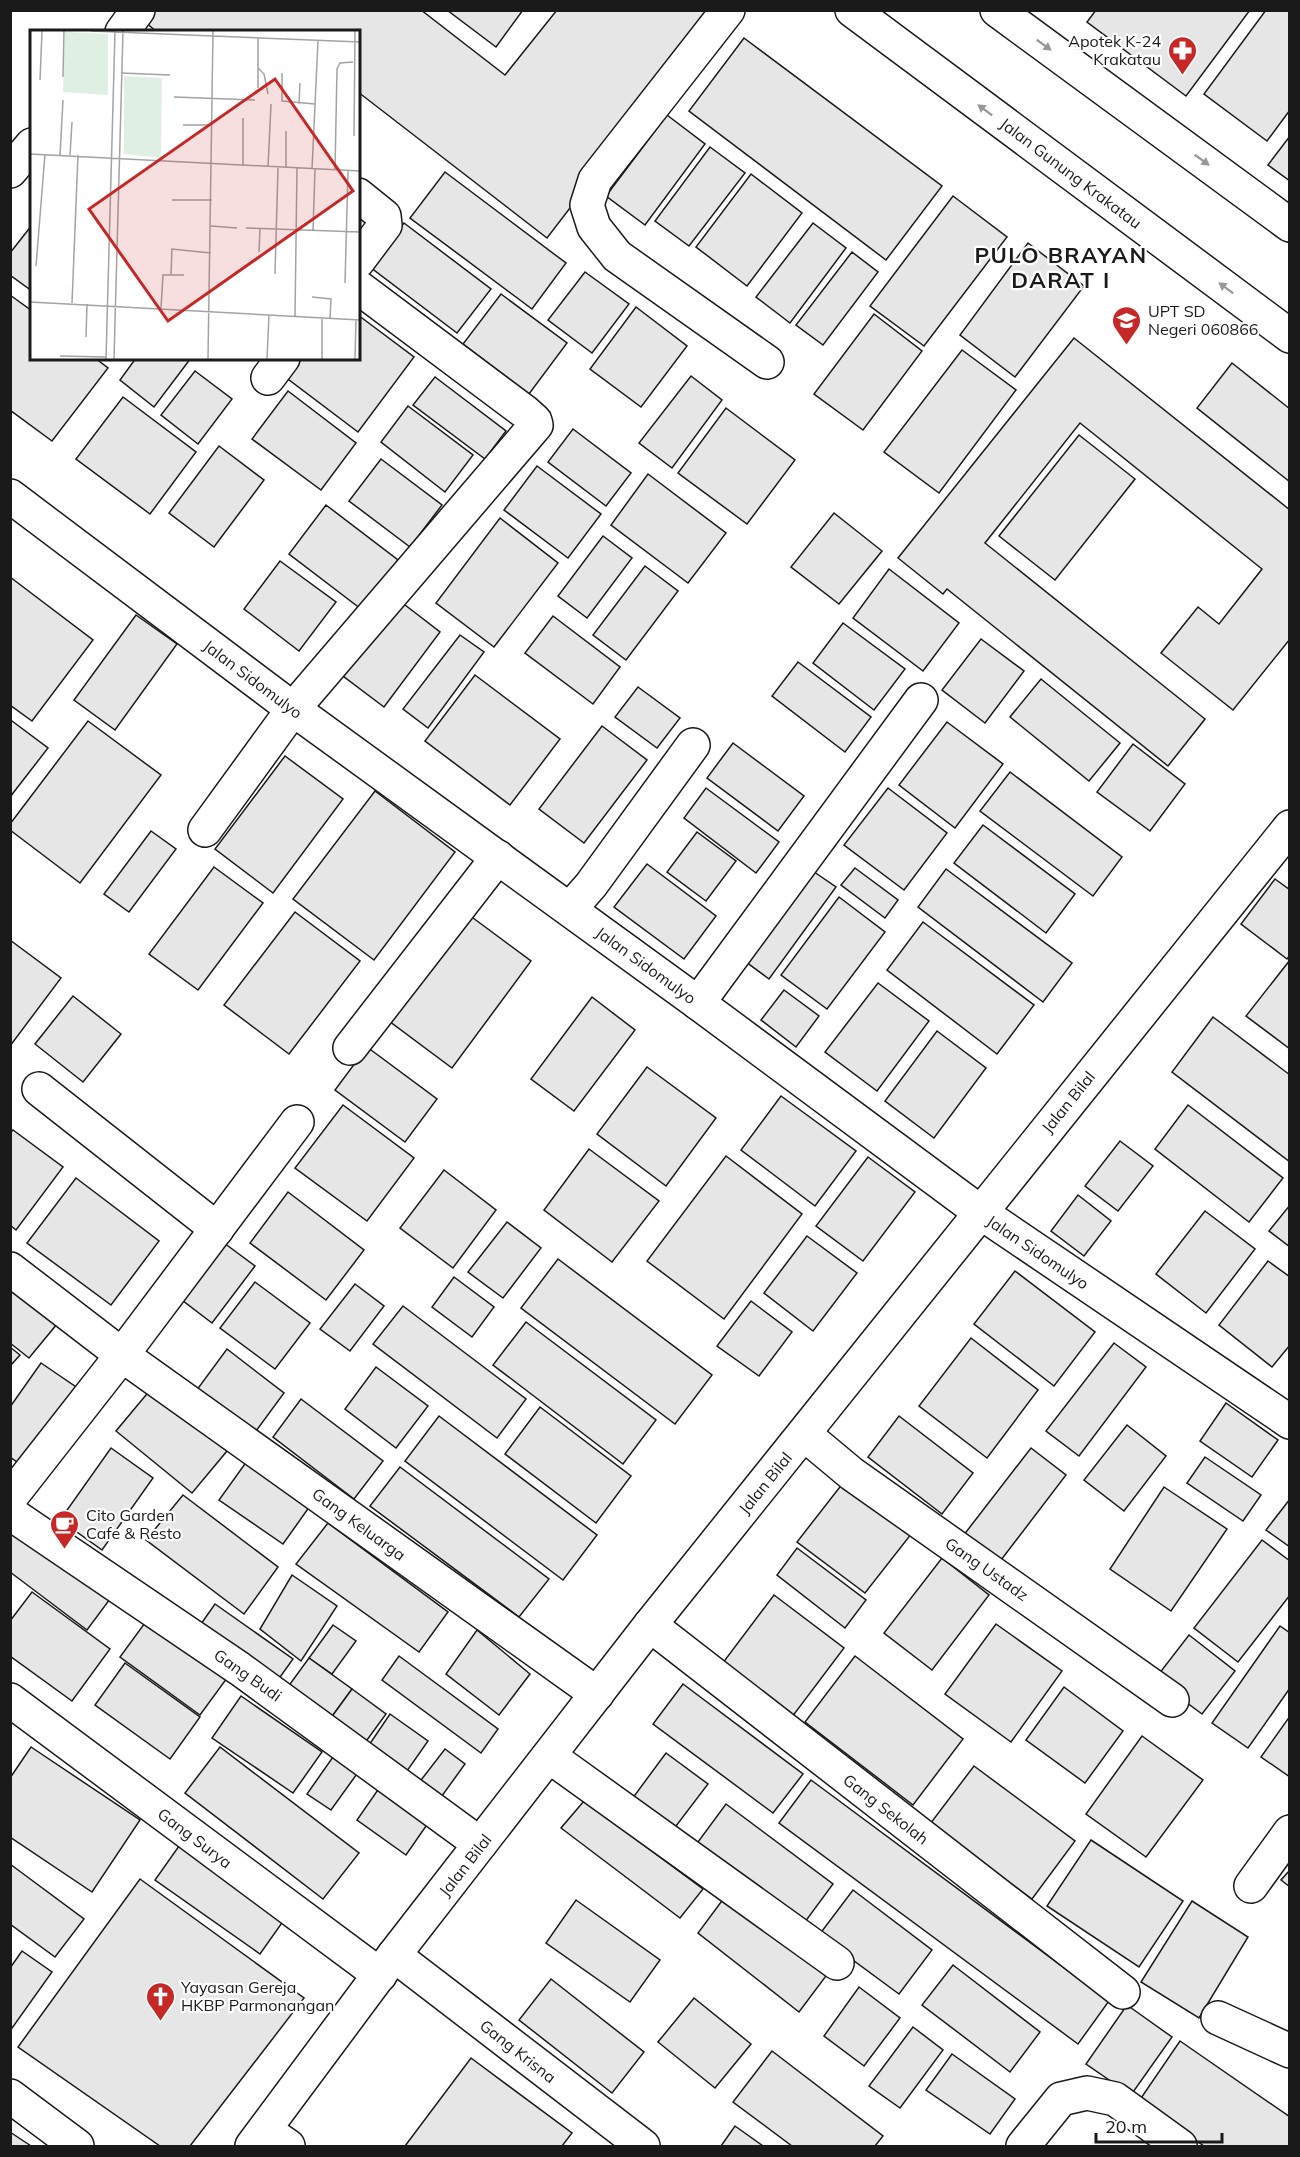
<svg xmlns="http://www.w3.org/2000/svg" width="1300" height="2157" font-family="Mulish,sans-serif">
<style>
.building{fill:#e6e6e6;stroke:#1a1a1a;stroke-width:1.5}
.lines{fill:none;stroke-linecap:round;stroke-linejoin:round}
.minor-casing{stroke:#1a1a1a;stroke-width:36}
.major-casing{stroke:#1a1a1a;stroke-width:36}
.minor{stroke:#fff;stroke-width:33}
.major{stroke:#fff;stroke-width:33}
.oneway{fill:#989898}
.labels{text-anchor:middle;stroke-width:4.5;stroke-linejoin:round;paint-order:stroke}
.poi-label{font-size:16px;fill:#1a1a1a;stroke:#fff;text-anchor:start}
.street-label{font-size:16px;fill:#1a1a1a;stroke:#fff}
.district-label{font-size:22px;font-weight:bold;letter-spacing:1.5px;fill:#1a1a1a;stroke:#fff}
.inset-road{fill:none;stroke:#a3a3a3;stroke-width:1.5}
.view{fill:#c62828;fill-opacity:0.15;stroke:#c62828;stroke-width:3}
.inset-edge{fill:none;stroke:#1a1a1a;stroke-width:3}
</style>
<rect width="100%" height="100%" fill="#fff"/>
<g class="building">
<path d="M153,10h268l84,65 52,-65h165l-175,228 -189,-146v-60h-201l-13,-11z"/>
<path d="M447,10h76l-27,37z"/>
<path d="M1096,10h154l-64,86 -99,-74z"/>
<path d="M1266,10h24v100l-23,31 -63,-47z"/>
<path d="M744,38l198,148 -56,74 -197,-149z"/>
<path d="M667,115l38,29 -60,81 -39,-29z"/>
<path d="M1290,136v45l-22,-16z"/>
<path d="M710,147l35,26 -56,73 -34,-25z"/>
<path d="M445,172l121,91 -34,46 -122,-91z"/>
<path d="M751,174l51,39 -55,73 -51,-39z"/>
<path d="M953,196l54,41 -83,109 -54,-40z"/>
<path d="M404,223l87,66 -34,44 -87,-66z"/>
<path d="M813,223l33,25 -56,75 -34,-26z"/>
<path d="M32,225v66l-22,-16v-22z"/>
<path d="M1028,243l56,43 -69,91 -55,-42z"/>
<path d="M852,252l26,20 -55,73 -27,-20z"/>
<path d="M585,272l44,32 -37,49 -44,-33z"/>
<path d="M501,294l66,49 -38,51 -66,-50z"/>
<path d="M10,295l22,16v47h63l13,10 -56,73 -42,-31z"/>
<path d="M636,307l51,39 -46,61 -51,-38z"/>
<path d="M874,314l48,37 -59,79 -49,-36z"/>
<path d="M358,315l56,42 -56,75 -78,-59 11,-15h67z"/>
<path d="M1074,338l216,172v129l-57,71 -72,-57 37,-46 21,17 43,-55 -182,-146 -95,120 220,176 -37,47 -221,-177 -4,5 -45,-36z"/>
<path d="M962,350l54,40 -77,103 -55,-41z"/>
<path d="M136,358h55l-37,49 -34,-27z"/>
<path d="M1232,363l58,46v73l-93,-74z"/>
<path d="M195,371l37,28 -34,45 -37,-29z"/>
<path d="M691,376l31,24 -50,68 -33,-25z"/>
<path d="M435,377l71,54 -21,28 -72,-54z"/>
<path d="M288,391l68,52 -35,47 -69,-51z"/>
<path d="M123,397l73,55 -46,62 -74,-55z"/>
<path d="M408,406l65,49 -28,37 -64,-50z"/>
<path d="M726,408l69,52 -48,64 -69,-51z"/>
<path d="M573,429l58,44 -25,33 -58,-44z"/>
<path d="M1079,435l56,44 -80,101 -56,-44z"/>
<path d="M219,446l45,34 -50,67 -45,-34z"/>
<path d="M381,459l61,46 -32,42 -61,-46z"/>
<path d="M537,466l64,48 -33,44 -64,-48z"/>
<path d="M648,474l78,59 -38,50 -77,-58z"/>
<path d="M326,505l72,55 -37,49 -72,-55z"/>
<path d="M834,513l48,38 -43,53 -48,-37z"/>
<path d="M500,518l58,45 -64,84 -58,-44z"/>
<path d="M603,536l29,22 -45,60 -29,-22z"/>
<path d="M280,561l56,41 -37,49 -55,-42z"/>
<path d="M645,566l33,25 -52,69 -33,-25z"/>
<path d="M889,569l70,54 -36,48 -70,-53z"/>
<path d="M10,577l83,63 -61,81 -22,-16z"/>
<path d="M396,598l44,34 -56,75 -45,-34z"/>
<path d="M136,615l41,29 -62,86 -41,-30z"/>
<path d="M553,616l67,51 -27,37 -68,-51z"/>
<path d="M843,623l62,46 -31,41 -61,-47z"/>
<path d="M460,635l24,17 -56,76 -25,-19z"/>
<path d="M981,639l43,32 -39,52 -43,-33z"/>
<path d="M798,662l73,55 -26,35 -73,-56z"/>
<path d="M475,675l85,64 -50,66 -85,-64z"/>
<path d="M1041,679l79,64 -31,38 -79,-64z"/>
<path d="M638,687l42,31 -23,30 -42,-31z"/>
<path d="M12,721l36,27 -38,49v-74z"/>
<path d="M88,721l73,54 -81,108 -70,-53v-6z"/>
<path d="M947,722l56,42 -48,64 -56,-43z"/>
<path d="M602,726l45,34 -63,83 -45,-34z"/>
<path d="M733,743l71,53 -26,35 -71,-53z"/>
<path d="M1133,744l52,40 -35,47 -53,-39z"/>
<path d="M285,756l58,43 -70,94 -58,-44z"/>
<path d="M1010,772l112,85 -29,39 -113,-85z"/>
<path d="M706,788l73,54 -23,31 -72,-55z"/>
<path d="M888,788l59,45 -43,57 -60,-45z"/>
<path d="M375,791l80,61 -81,108 -81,-61z"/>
<path d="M983,825l92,69 -29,39 -92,-70z"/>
<path d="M151,831l25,18 -47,63 -25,-18z"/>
<path d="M697,832l39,29 -30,40 -39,-29z"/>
<path d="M647,864l69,52 -32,43 -70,-52z"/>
<path d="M804,865l32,22 -67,92 -31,-23z"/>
<path d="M214,867l49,36 -65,87 -49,-36z"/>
<path d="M855,868l43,32 -13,18 -44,-33z"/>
<path d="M946,869l126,94 -29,39 -125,-95z"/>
<path d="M1275,879l15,11v65l-3,4 -46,-35z"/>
<path d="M839,897l46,35 -58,77 -46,-34z"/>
<path d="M295,912l65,49 -71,93 -65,-49z"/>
<path d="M465,912l66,49 -79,107 -67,-50z"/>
<path d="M923,922l111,83 -37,49 -110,-84z"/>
<path d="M10,940l51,38 -51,68z"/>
<path d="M1290,960v89l-44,-33z"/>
<path d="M878,983l51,38 -52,70 -52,-39z"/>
<path d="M784,990l35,26 -23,31 -35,-27z"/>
<path d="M73,996l48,38 -38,48 -48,-38z"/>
<path d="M592,997l43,33 -61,81 -43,-32z"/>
<path d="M1213,1017l77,58v87l-118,-90z"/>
<path d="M937,1031l49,37 -52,70 -49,-37z"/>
<path d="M367,1047l70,52 -32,43 -70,-52z"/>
<path d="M647,1067l69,51 -50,68 -69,-52z"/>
<path d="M781,1096l75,55 -41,55 -74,-56z"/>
<path d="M343,1105l71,53 -47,63 -72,-53z"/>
<path d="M1188,1105l95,73 -34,44 -94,-73z"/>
<path d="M13,1130l50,37 -47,63 -6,-5v-92z"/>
<path d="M1120,1141l33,25 -35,45 -33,-25z"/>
<path d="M589,1149l70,52 -47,61 -68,-52z"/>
<path d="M726,1156l76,58 -78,105 -77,-58z"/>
<path d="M868,1157l47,35 -52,69 -47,-35z"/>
<path d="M444,1170l52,40 -43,58 -53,-40z"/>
<path d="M76,1178l83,63 -48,64 -84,-62z"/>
<path d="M288,1192l76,58 -38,50 -76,-57z"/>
<path d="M1078,1195l33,26 -27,35 -33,-25z"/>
<path d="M1290,1205v42l-21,-16z"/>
<path d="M1205,1211l50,38 -49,64 -50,-39z"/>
<path d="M507,1222l34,26 -38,50 -35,-26z"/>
<path d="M807,1236l50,37 -44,58 -49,-38z"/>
<path d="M220,1240l35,26 -43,57 -34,-26z"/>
<path d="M558,1259l154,116 -37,49 -154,-116z"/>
<path d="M1268,1261l22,16v68l-18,22 -53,-42z"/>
<path d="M1015,1271l80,61 -41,54 -80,-62z"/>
<path d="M454,1277l40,30 -22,30 -40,-30z"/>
<path d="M255,1282l55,41 -35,46 -55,-41z"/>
<path d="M355,1284l29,22 -34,45 -30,-22z"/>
<path d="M10,1287l47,37 -28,34 -19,-15z"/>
<path d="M751,1301l41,31 -33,44 -42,-30z"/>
<path d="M403,1306l123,93 -29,39 -124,-94z"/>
<path d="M526,1322l130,98 -33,44 -130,-99z"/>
<path d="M971,1338l67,52 -51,68 -68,-52z"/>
<path d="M1114,1343l32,24 -67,89 -33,-25z"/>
<path d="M10,1347l10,8 -10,11z"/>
<path d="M227,1349l57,44 -31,42 -57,-44z"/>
<path d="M41,1363l41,28 -55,78 -17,-12v-50z"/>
<path d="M376,1367l52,39 -32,42 -51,-39z"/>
<path d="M151,1389l76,62 -35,42 -76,-62z"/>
<path d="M301,1399l82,62 -29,38 -81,-62z"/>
<path d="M1226,1403l52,37 -26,37 -52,-36z"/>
<path d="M540,1407l91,69 -35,47 -91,-69z"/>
<path d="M439,1416l158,119 -34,45 -158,-119z"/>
<path d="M899,1416l74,57 -31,41 -74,-57z"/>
<path d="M1127,1425l39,31 -42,55 -40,-31z"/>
<path d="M111,1448l42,30 -51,72 -42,-30z"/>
<path d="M1031,1448l35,27 -68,89 -35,-28z"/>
<path d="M1205,1457l56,38 -18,26 -56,-38z"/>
<path d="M247,1461l63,45 -27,38 -64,-44z"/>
<path d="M400,1467l149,112 -30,38 -149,-111z"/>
<path d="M843,1483l69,50 -47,60 -68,-51z"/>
<path d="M1164,1487l63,42 -56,82 -61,-42z"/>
<path d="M183,1495l95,72 -34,47 -98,-74z"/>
<path d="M1290,1499v48l-24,-17z"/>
<path d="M10,1523l103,72 -26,35 -77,-58z"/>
<path d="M328,1523l120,89 -29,40 -123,-88z"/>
<path d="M1262,1540l28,21v34l-52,67 -44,-34z"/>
<path d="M797,1548l69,52 -21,28 -68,-53z"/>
<path d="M942,1558l47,37 -57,75 -48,-37z"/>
<path d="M292,1575l45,31 -36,55 -41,-32z"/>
<path d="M32,1592l78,57 -38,52 -62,-45v-35z"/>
<path d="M774,1595l70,53 -55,73 -70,-53z"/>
<path d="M215,1604l78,55 -20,28 -77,-56z"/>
<path d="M150,1616l80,58 -30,41 -80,-58z"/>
<path d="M996,1624l66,47 -51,71 -66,-48z"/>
<path d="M333,1625l23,16 -24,33 -23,-16z"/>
<path d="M1280,1626l10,7v55l-42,60 -36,-25z"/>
<path d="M477,1630l53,44 -31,41 -53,-41z"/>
<path d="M1189,1635l46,36 -33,43 -47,-35z"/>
<path d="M399,1656l99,73 -17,24 -99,-73z"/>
<path d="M855,1656l108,83 -50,66 -108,-83z"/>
<path d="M309,1658l43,31 -27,37 -43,-31z"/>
<path d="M125,1663l75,54 -30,42 -75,-54z"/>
<path d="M683,1684l120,90 -30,39 -120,-89z"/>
<path d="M1064,1687l59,44 -38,52 -59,-43z"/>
<path d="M352,1689l34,25 -27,37 -34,-25z"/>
<path d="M241,1696l81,56 -29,41 -81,-55z"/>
<path d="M390,1714l38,27 -21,30 -38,-26z"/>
<path d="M1290,1716v61l-29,-20z"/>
<path d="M1142,1736l61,44 -57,77 -60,-43z"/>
<path d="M31,1747l109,73 -48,72 -82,-55v-59z"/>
<path d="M220,1747l139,106 -36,46 -138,-106z"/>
<path d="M340,1747l24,17 -33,46 -24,-16z"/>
<path d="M445,1749l20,15 -26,36 -21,-16z"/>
<path d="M666,1753l42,31 -35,46 -41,-31z"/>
<path d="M974,1766l101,75 -43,58 -102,-75z"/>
<path d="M811,1780l298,221 -31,43 -299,-221z"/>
<path d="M384,1781l49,35 -27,39 -49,-35z"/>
<path d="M584,1801l119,88 -23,29 -119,-90z"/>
<path d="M726,1804l107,80 -31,42 -107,-80z"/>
<path d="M1091,1840l92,61 -44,66 -92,-61z"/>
<path d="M179,1846l105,74 -24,34 -105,-74z"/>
<path d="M10,1864l74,55 -29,38 -45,-33z"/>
<path d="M1290,1870v17l-9,-7z"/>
<path d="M140,1879l164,119 -114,148h-30l-142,-99z"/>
<path d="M853,1890l79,60 -33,44 -80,-59z"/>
<path d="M724,1898l102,78 -27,36 -101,-79z"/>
<path d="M576,1900l84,60 -30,42 -84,-59z"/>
<path d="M1192,1901l56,36 -49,81 -58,-36z"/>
<path d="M22,1951l30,21 -42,59v-63z"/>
<path d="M953,1965l87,67 -30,40 -88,-67z"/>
<path d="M551,1979l93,73 -32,41 -93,-73z"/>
<path d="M859,1987l41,31 -36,48 -40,-30z"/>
<path d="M694,1998l57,46 -36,44 -57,-46z"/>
<path d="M1127,2005l45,32 -41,58 -45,-31z"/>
<path d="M913,2027l30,23 -43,58 -31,-22z"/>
<path d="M1180,2041l110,76v29h-86l-65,-45z"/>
<path d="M772,2051l111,85 -8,10h-83l-59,-44z"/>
<path d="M952,2054l63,45 -25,35 -64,-44z"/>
<path d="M471,2058l101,75 -10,13h-157z"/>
<path d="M735,2126l28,20h-42z"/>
<path d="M10,2132l21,14h-21z"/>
</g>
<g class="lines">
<defs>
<g id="minor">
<path d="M728,10l-133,170 -8,25 7,22 23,29 150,106"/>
<path d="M122,32l16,-22"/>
<path d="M10,171l22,-26"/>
<path d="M358,195l26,21 1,9 -27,36"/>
<path d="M268,378l15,-20"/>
<path d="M10,496l283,213 405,294 282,209 310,210"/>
<path d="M205,830l88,-121 243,-284 -1,-4 -10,-9 -167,-125"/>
<path d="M570,909l21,-24 102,-140"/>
<path d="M698,1003l223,-303"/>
<path d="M350,1048l148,-191"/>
<path d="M39,1089l178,140"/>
<path d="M10,1269l112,86 475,339"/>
<path d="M804,1434l48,40 320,226"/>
<path d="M10,1498l112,-143 175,-233"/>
<path d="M10,1513l230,156 240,175"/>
<path d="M650,1625l473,367"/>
<path d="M10,1700l370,275"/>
<path d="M549,1756l288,207"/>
<path d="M1251,1886l39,-54"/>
<path d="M394,1955l249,191"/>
<path d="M1218,2018l72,33"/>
<path d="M10,2096l67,50"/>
<path d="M265,2130l23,16"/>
<path d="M1023,2146l38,-47 26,-6 28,6 65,47"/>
</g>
<g id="major">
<path d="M852,10l438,326"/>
<path d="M997,10l293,215"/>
<path d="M252,2146l142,-191 256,-330 640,-798"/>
</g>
</defs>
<use href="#minor" class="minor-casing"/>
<use href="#major" class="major-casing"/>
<use href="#minor" class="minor"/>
<use href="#major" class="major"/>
</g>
<defs><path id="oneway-solid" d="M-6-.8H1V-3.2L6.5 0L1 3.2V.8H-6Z" transform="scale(1.5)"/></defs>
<g class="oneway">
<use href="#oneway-solid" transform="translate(1044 45) rotate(36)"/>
<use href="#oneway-solid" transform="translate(985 110) rotate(-143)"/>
<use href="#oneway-solid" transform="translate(1202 160) rotate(36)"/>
<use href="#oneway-solid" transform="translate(1226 288) rotate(-143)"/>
</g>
<defs>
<symbol id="pharmacy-pin" viewBox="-11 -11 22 30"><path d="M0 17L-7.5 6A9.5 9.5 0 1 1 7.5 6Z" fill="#c62828" stroke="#fff"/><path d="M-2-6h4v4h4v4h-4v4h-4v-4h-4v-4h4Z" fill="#fff"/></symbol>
<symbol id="school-pin" viewBox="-11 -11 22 30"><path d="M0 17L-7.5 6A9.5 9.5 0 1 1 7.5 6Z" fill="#c62828" stroke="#fff"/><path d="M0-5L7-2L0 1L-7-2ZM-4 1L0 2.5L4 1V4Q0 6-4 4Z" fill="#fff"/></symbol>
<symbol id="cafe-pin" viewBox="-11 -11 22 30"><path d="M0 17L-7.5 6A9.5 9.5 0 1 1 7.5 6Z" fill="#c62828" stroke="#fff"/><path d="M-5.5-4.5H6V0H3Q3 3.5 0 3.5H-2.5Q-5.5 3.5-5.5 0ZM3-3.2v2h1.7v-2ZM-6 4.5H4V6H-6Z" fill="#fff"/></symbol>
<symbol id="church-pin" viewBox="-11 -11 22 30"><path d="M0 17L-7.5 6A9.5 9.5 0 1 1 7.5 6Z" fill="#c62828" stroke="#fff"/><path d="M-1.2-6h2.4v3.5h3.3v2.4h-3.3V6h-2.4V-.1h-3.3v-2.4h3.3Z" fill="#fff"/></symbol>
</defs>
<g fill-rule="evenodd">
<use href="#pharmacy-pin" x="1166" y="34" width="33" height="45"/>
<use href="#school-pin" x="1110" y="304" width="33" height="45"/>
<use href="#cafe-pin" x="48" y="1508" width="33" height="45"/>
<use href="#church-pin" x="144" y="1980" width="33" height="45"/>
</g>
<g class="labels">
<g class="poi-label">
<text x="1161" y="47" text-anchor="end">Apotek K-24<tspan x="1161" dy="18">Krakatau</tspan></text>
<text x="1148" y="317">UPT SD<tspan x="1148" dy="18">Negeri 060866</tspan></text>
<text x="86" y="1521">Cito Garden<tspan x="86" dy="18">Cafe &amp; Resto</tspan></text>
<text x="181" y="1993">Yayasan Gereja<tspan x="181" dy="18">HKBP Parmonangan</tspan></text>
</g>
<g class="street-label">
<text transform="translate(1071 173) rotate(37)" y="6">Jalan Gunung Krakatau</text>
<text transform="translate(253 679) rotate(37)" y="6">Jalan Sidomulyo</text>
<text transform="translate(646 965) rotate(36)" y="6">Jalan Sidomulyo</text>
<text transform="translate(1068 1102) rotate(-51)" y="6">Jalan Bilal</text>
<text transform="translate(1038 1252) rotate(34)" y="6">Jalan Sidomulyo</text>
<text transform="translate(765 1483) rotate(-51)" y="6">Jalan Bilal</text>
<text transform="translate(359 1524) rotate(36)" y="6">Gang Keluarga</text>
<text transform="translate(987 1569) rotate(35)" y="6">Gang Ustadz</text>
<text transform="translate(248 1675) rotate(35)" y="6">Gang Budi</text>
<text transform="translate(886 1809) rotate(38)" y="6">Gang Sekolah</text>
<text transform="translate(195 1838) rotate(37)" y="6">Gang Surya</text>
<text transform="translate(465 1865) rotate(-52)" y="6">Jalan Bilal</text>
<text transform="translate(518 2051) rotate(38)" y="6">Gang Krisna</text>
</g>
<g class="district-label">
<text x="1061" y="263">PULO BRAYAN<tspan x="1061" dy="25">DARAT I</tspan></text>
</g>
</g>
<g transform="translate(30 30)">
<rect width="330" height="330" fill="#fff"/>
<path d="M35,2l43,2v61l-45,-3zM94,46l38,2 -1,80 -37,-4z" fill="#e0efe3"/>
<path class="inset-road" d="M61,1l269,11M228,38l6,6 4,20M91,43l49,2M252,43v28l33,3M33,47l1,-46M10,50l2,-49M228,58v-50M144,67l81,3M269,74l1,-21M153,95h29M324,106l1,-105M0,124l330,17M30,125l3,-55M40,125l2,-33M213,135v-47M238,137l3,-63M256,138v-37M282,139l6,-128M305,140l2,-101 3,-6 13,-1M142,170h40M181,196l26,2M216,198l114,4M283,201l2,-62M229,222l1,-24M6,236l9,-112M141,244l1,-25 39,4M245,244l3,-106M315,253l3,-112M282,267l19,2 -1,19M0,272l330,18M42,273l6,-148M131,278l2,-33h21M265,286l2,-148M292,288v41M56,307l1,-33M30,326l46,1M76,329l9,-328M84,329l9,-328M178,329l5,-328M237,329l2,-44M325,329l1,-39"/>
<path class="view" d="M245,49l78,112 -185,130 -79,-112z"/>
<rect width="330" height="330" class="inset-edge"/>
</g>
<rect width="1300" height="2157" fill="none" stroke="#1a1a1a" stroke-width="24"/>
<path d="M1096 2133v9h126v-9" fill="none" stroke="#1a1a1a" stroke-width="3"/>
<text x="1105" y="2133" font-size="18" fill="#1a1a1a" stroke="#ffffff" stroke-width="4.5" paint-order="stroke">20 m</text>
</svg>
